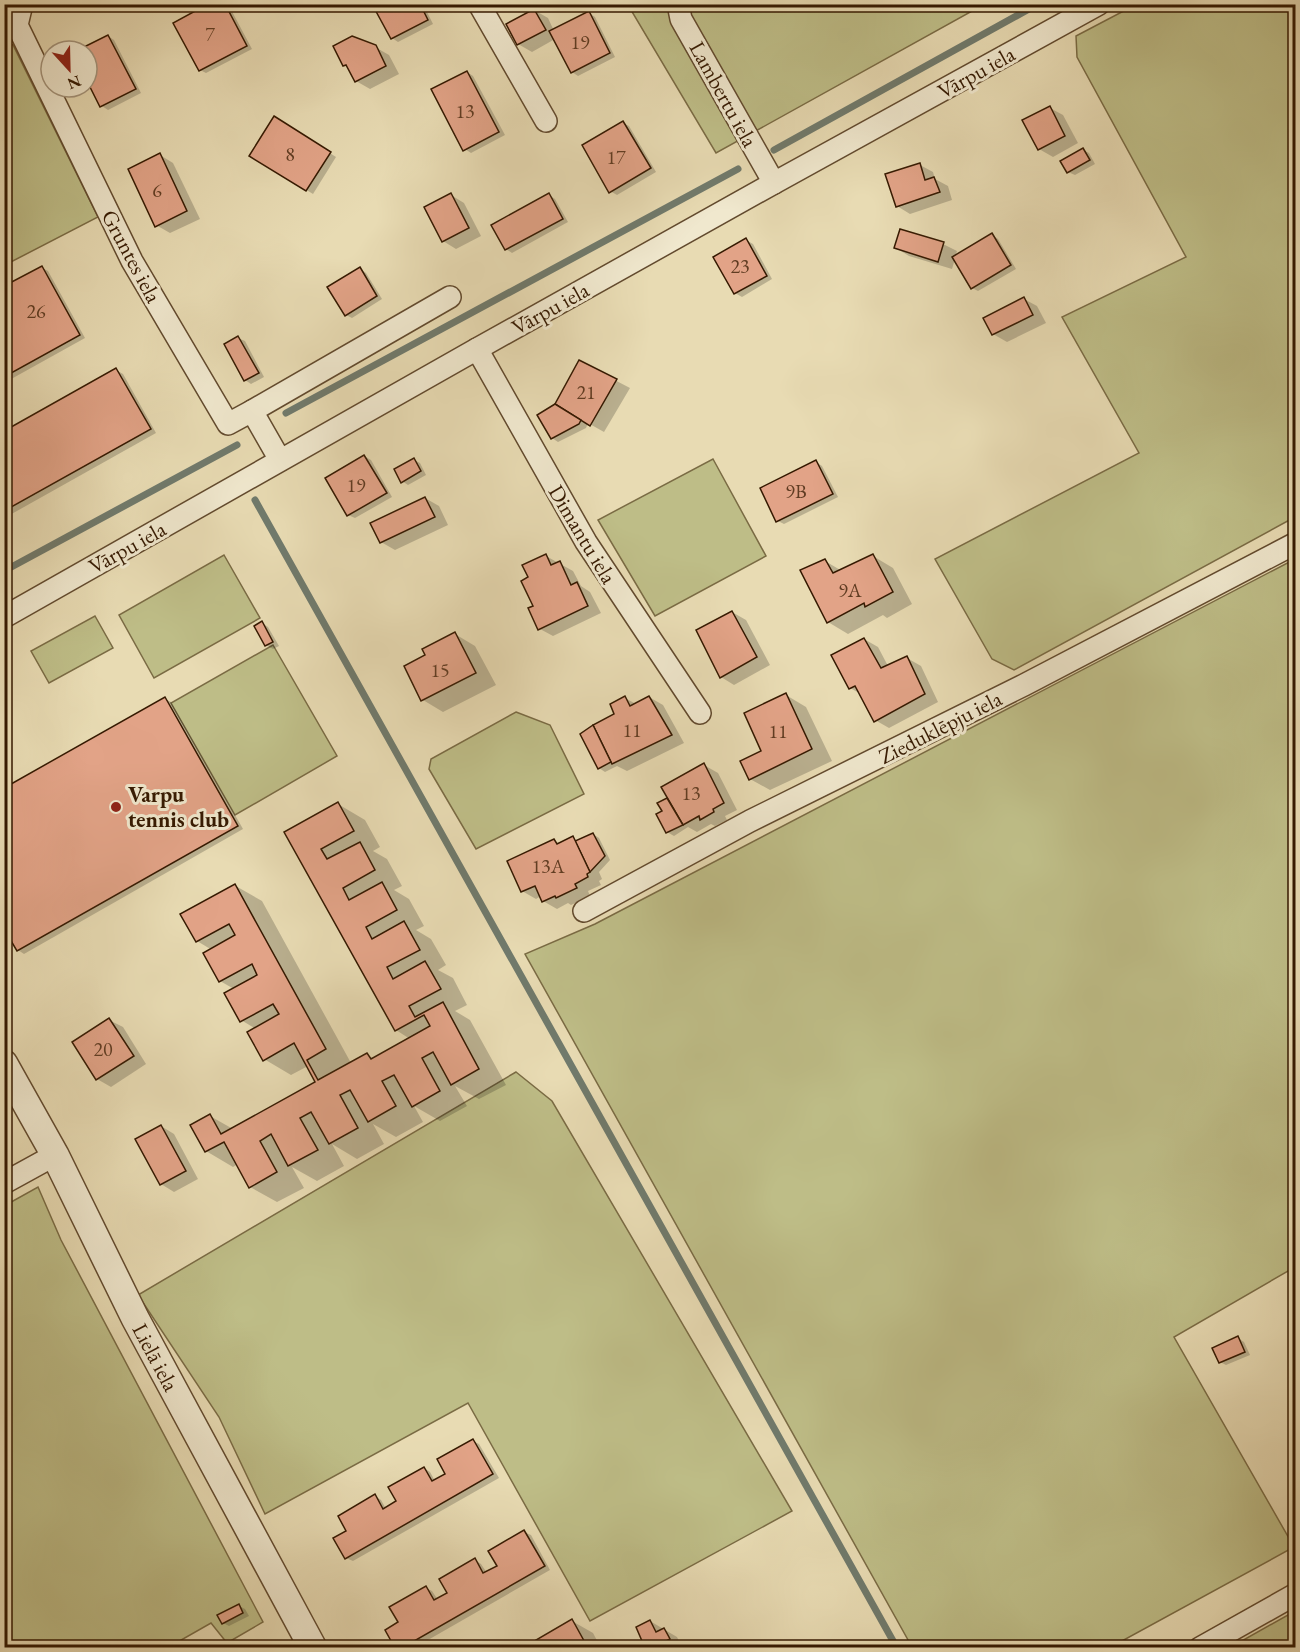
<svg xmlns="http://www.w3.org/2000/svg" width="1300" height="1652" font-family="'EB Garamond',serif">
<style>
.green{fill:#bebd87;stroke:#7a6b44;stroke-width:1.5}
.shadow{fill:#0003}
.lines{fill:none;stroke-linecap:round;stroke-linejoin:round}
.stream{stroke:#707a6c;stroke-width:7}
.building{fill:#e2a387;stroke:#351901;stroke-width:1.5}
.minor-casing{stroke:#624a2e;stroke-width:24}
.tertiary-casing{stroke:#624a2e;stroke-width:30}
.minor{stroke:#f0e8ce;stroke-width:21}
.tertiary{stroke:#f0e8ce;stroke-width:27}
.poi-dot{fill:#8f2418;stroke:#f0e8ce;stroke-width:2}
.labels{text-anchor:middle;stroke-width:6;stroke-linejoin:round;paint-order:stroke}
.number-label{font-size:20px;fill:#603c22}
.street-label{font-size:22px;fill:#351901;stroke:#f0e8ce}
.poi-label{font-size:22px;font-weight:bold;fill:#351901;stroke:#f0e8ce;text-anchor:start}
</style>
<rect width="100%" height="100%" fill="#e8dbb3"/>
<filter id="stains"><feTurbulence type="fractalNoise" baseFrequency=".00333" numOctaves="4"/><feColorMatrix values="0 0 0 0 .2 0 0 0 0 .09 0 0 0 0 .02 0 0 0 .5 -.17"/></filter>
<radialGradient id="worn" r=".72"><stop offset=".6" stop-color="#630" stop-opacity="0"/><stop offset="1" stop-color="#630" stop-opacity=".3"/></radialGradient>
<g class="green">
<path d="M628,5h355l-267,148z"/>
<path d="M1135,5h160v512l-281,153 -22,-11 -57,-100 204,-106 -77,-136 124,-60 -109,-200 -1,-21z"/>
<path d="M5,43l8,2 85,172 -93,48z"/>
<path d="M713,459l53,97 -111,60 -57,-96z"/>
<path d="M224,555l36,63 -106,60 -35,-63z"/>
<path d="M1295,559v708l-121,70 120,210 -183,100h-199l-387,-693 70,-30z"/>
<path d="M95,616l18,32 -64,35 -18,-32z"/>
<path d="M273,645l64,111 -102,59 -64,-112z"/>
<path d="M516,712l34,13 34,69 -108,55 -47,-80 2,-10z"/>
<path d="M516,1072l36,29 240,410 -202,110 -122,-218 -203,111 -46,-97 -81,-122z"/>
<path d="M38,1187l23,53 202,382 -36,21 -16,-20 -42,24h-164l-1,-441z"/>
<path d="M1295,1611v36h-64z"/>
</g>
<g class="shadow">
<path d="M211,4h17l24,45 -46,24 -6,-3z"/>
<path d="M374,4h49l10,20 -35,18 -6,-4z"/>
<path d="M534,10l14,8 6,13 35,-18 6,4 20,40 -37,19 -6,-4 -17,-33 -23,13 -14,-8z"/>
<path d="M108,36l6,4 27,53 -33,17 -6,-4 -15,-29v-26h-8z"/>
<path d="M375,47l14,8 10,19 -29,15 -14,-8 -7,-13 -5,-3z"/>
<path d="M467,72l6,4 32,59 -34,18 -6,-4z"/>
<path d="M1050,108l13,7 15,28 -25,14 -14,-8z"/>
<path d="M275,118l61,39 -23,37 -61,-38z"/>
<path d="M623,123l6,3 27,46 -39,23 -7,-4z"/>
<path d="M1083,150l6,3 6,11 -20,11 -7,-3z"/>
<path d="M160,155l13,8 27,56 -30,14 -14,-8z"/>
<path d="M920,165l13,7 2,7 13,7 4,14 -42,14 -13,-8z"/>
<path d="M451,195l13,8 17,33 -25,13 -13,-8z"/>
<path d="M549,195l6,4 13,23 -56,31 -6,-4z"/>
<path d="M992,235l6,4 18,30 -38,22 -6,-3 -17,-29 -3,10 -43,-13 -13,-8 47,-4 14,7 -2,6z"/>
<path d="M746,240l7,4 19,35 -30,18 -7,-4z"/>
<path d="M42,268l6,3 37,67 -81,45v-95z"/>
<path d="M360,269l6,4 16,26 -30,19 -6,-3z"/>
<path d="M1024,299l13,7 9,17 -39,19 -14,-8z"/>
<path d="M238,338l7,3 19,36 -13,7 -6,-4z"/>
<path d="M580,362l50,26 -26,44 -16,-9 -2,5 -28,14 -6,-4 5,-33z"/>
<path d="M116,370l7,4 33,59 -148,83 -4,-2v-81z"/>
<path d="M364,456l7,4 21,37 -37,21 -7,-3z"/>
<path d="M414,460l6,3 6,12 -18,10 -6,-4z"/>
<path d="M816,462l6,4 16,31 -54,27 -6,-3z"/>
<path d="M425,498l14,8 9,19 -53,25 -14,-8z"/>
<path d="M546,556l27,15 8,15 9,6 11,21 -48,23 -13,-7 -10,-51z"/>
<path d="M873,556l20,12 19,36 -25,14 -4,-3 -35,19 -20,-12 -3,-61 17,10z"/>
<path d="M732,612l14,8 24,45 -36,20 -13,-8z"/>
<path d="M262,623l6,4 11,19 -6,3 -7,-4z"/>
<path d="M455,634l20,12 21,39 -53,27 -20,-12 -17,-33 21,-11z"/>
<path d="M864,639l14,8 10,19 19,-8 14,8 17,36 -49,26 -14,-8 -14,-26 -11,-6z"/>
<path d="M786,695l20,12 26,54 -62,29 -20,-11 13,-28z"/>
<path d="M649,697l14,8 21,38 -57,28 -10,-5 -12,6 -6,-4 -6,-42 22,-12 10,-16 11,6z"/>
<path d="M165,699l6,3 72,127 -219,125 -6,-4z"/>
<path d="M704,765l14,8 19,37 -12,6 2,4 -12,6 -4,-2 -14,8 -9,-5 -14,9 -7,-4 -3,-20 -5,-8 10,-6z"/>
<path d="M338,804l27,16 15,27 -7,4 14,8 15,27 -8,4 15,9 15,27 -8,4 15,9 15,26 -8,5 15,8 14,27 -12,6 15,9 36,65 -27,14 -24,-13 12,20 -27,15 -26,-15 9,16 -27,15 -23,-13 11,20 -27,15 -25,-15 12,22 -27,15 -25,-14 12,21 -27,14 -27,-15 -12,-23 -5,3 -27,-16 4,-35 23,13 84,-47 -9,-16 -17,9 -27,-16 -8,-30 -15,-9 -7,-31 -14,-8 -8,-31 -15,-9 37,-56 28,16 89,162 16,-8 7,4 36,-20 -14,-9 -110,-197z"/>
<path d="M593,834l6,4 11,22 -11,12 3,7 -3,2 2,4 -13,6 2,5 -19,9 -3,-2 -11,6 -14,-8 -2,-5 -5,3 -14,-8 32,-50 6,3 13,-6 5,3z"/>
<path d="M109,1020l14,7 23,37 -35,23 -14,-8z"/>
<path d="M161,1126l13,8 24,45 -24,13 -13,-8z"/>
<path d="M1238,1338l6,4 6,13 -24,10 -6,-3z"/>
<path d="M473,1441l6,3 20,34 -146,83 -7,-3 2,-27 27,-35 6,4 5,9 12,-7 26,-34 6,4 5,9 12,-7z"/>
<path d="M524,1532l7,3 19,35 -136,78h-17l3,-25 26,-35 6,3 6,9 11,-6 26,-34 6,4 6,9 12,-7z"/>
<path d="M239,1606l6,3 4,7 -20,10 -6,-3z"/>
<path d="M572,1621l21,12 8,15h-59z"/>
<path d="M650,1621l27,16 5,10 -35,1z"/>
</g>
<g class="lines">
<g class="stream">
<path d="M774,150l264,-146"/>
<path d="M286,413l452,-244"/>
<path d="M255,500l642,1148"/>
<path d="M4,571l233,-126"/>
</g>
</g>
<g class="building">
<path d="M208,4h17l22,42 -48,25 -26,-48z"/>
<path d="M372,4h48l8,16 -37,19z"/>
<path d="M534,9l12,21 -29,15 -11,-21z"/>
<path d="M589,11l21,42 -39,20 -22,-42z"/>
<path d="M108,35l28,54 -36,18 -13,-26v-30h-11z"/>
<path d="M352,36l24,9 10,21 -31,16 -9,-17 -3,1 -10,-20z"/>
<path d="M467,71l32,61 -36,19 -32,-62z"/>
<path d="M1050,106l15,30 -27,14 -16,-30z"/>
<path d="M274,116l57,36 -25,39 -57,-35z"/>
<path d="M623,121l28,47 -42,25 -27,-48z"/>
<path d="M1083,148l7,12 -23,13 -7,-12z"/>
<path d="M160,153l27,58 -32,16 -27,-58z"/>
<path d="M920,163l5,17 9,-3 6,15 -44,15 -11,-33z"/>
<path d="M451,193l18,35 -27,14 -18,-35z"/>
<path d="M549,193l14,26 -58,31 -14,-25z"/>
<path d="M900,229l44,13 -6,20 -44,-14z"/>
<path d="M992,233l19,32 -40,24 -19,-32z"/>
<path d="M746,238l21,38 -33,18 -21,-37z"/>
<path d="M42,266l38,69 -76,42v-91z"/>
<path d="M360,267l17,29 -32,20 -18,-29z"/>
<path d="M1024,297l9,18 -41,20 -9,-17z"/>
<path d="M238,336l21,37 -15,8 -20,-37z"/>
<path d="M579,360l38,19 -27,47 -35,-22z"/>
<path d="M116,368l35,61 -147,82v-80z"/>
<path d="M555,404l26,16 -2,4 -28,15 -14,-24z"/>
<path d="M364,455l23,38 -40,23 -22,-38z"/>
<path d="M414,458l7,13 -20,12 -7,-14z"/>
<path d="M816,460l17,34 -57,28 -16,-34z"/>
<path d="M425,497l10,20 -55,26 -10,-20z"/>
<path d="M546,554l5,11 9,-4 11,24 6,-3 11,24 -50,24 -10,-22 5,-2 -12,-25 7,-4 -6,-12z"/>
<path d="M873,554l20,38 -28,15 -1,-4 -37,20 -27,-53 25,-11 8,14z"/>
<path d="M732,611l25,46 -37,21 -24,-48z"/>
<path d="M262,621l11,21 -8,4 -11,-20z"/>
<path d="M455,632l21,41 -55,28 -17,-35 21,-11 -3,-6z"/>
<path d="M864,638l17,30 26,-12 18,38 -51,28 -19,-36 -6,3 -18,-34z"/>
<path d="M786,693l26,56 -63,31 -9,-19 21,-10 -17,-38z"/>
<path d="M625,696l5,10 19,-10 23,39 -60,29 -19,-39 21,-11 -4,-10z"/>
<path d="M165,697l73,129 -221,125 -13,-22v-141z"/>
<path d="M593,725l18,37 -13,7 -18,-35z"/>
<path d="M704,763l20,40 -11,6 1,3 -14,8 -1,-4 -16,9 -22,-38z"/>
<path d="M667,798l16,27 -17,8 -10,-19 6,-3 -5,-8z"/>
<path d="M338,802l16,29 -33,18 6,10 33,-17 15,28 -32,18 6,12 33,-18 15,28 -31,17 6,12 32,-18 16,29 -33,17 6,12 32,-18 16,28 -32,17 6,11 28,-15 36,67 -28,16 -18,-33 -11,6 18,33 -28,16 -18,-32 -12,6 14,25 -28,16 -18,-32 -10,5 18,33 -29,16 -18,-32 -11,6 18,32 -30,16 -17,-32 -11,7 17,31 -28,16 -25,-46 -19,10 -15,-27 20,-11 11,20 94,-52 -21,-39 -31,18 -16,-29 32,-18 -6,-10 -33,18 -16,-29 33,-18 -5,-11 -33,18 -16,-29 32,-18 -6,-11 -33,18 -16,-28 55,-30 91,165 -19,11 11,20 49,-27 4,6 59,-33 -6,-11 -29,16 -111,-199z"/>
<path d="M593,833l12,23 -15,16 -15,-31z"/>
<path d="M573,836l17,36 -3,2 1,3 -13,7 2,4 -21,10 -1,-2 -13,6 -7,-16 -14,6 -14,-31 47,-22 3,5z"/>
<path d="M109,1018l25,38 -38,24 -24,-38z"/>
<path d="M161,1125l25,46 -26,14 -25,-46z"/>
<path d="M1238,1336l7,16 -26,11 -7,-15z"/>
<path d="M473,1439l20,35 -148,85 -12,-21 13,-7 -8,-15 37,-22 8,15 13,-8 -8,-14 36,-20 8,14 13,-7 -8,-15z"/>
<path d="M524,1530l21,36 -143,82h-7l-10,-18 13,-8 -9,-15 37,-21 8,14 13,-7 -8,-14 36,-21 8,15 14,-7 -9,-15z"/>
<path d="M239,1604l4,9 -21,11 -5,-9z"/>
<path d="M572,1619l16,29h-48l-4,-8z"/>
<path d="M650,1620l6,12 8,-4 6,11 -4,2 3,7h-24l-9,-21z"/>
</g>
<g class="lines">
<defs>
<g id="minor">
<path d="M22,4l-5,21 115,236 96,163 24,-13 28,49"/>
<path d="M479,4l67,117"/>
<path d="M678,4l3,15 93,164"/>
<path d="M477,349l109,193 114,171"/>
<path d="M252,411l198,-114"/>
<path d="M4,617l473,-268 297,-166 325,-179"/>
<path d="M584,911l166,-90 274,-136 272,-142"/>
<path d="M4,1183l51,-28"/>
<path d="M1200,1648l96,-54"/>
</g>
<path id="tertiary" d="M4,1064l51,91 80,163 178,330"/>
</defs>
<use href="#minor" class="minor-casing"/>
<use href="#tertiary" class="tertiary-casing"/>
<use href="#minor" class="minor"/>
<use href="#tertiary" class="tertiary"/>
</g>
<circle class="poi-dot" cx="116" cy="807" r="6"/>
<g class="labels">
<g class="number-label">
<text x="210" y="41">7</text>
<text x="580" y="49">19</text>
<text x="465" y="118">13</text>
<text x="290" y="161">8</text>
<text x="616" y="164">17</text>
<text x="157" y="197">6</text>
<text x="740" y="273">23</text>
<text x="36" y="318">26</text>
<text x="586" y="399">21</text>
<text x="356" y="492">19</text>
<text x="796" y="498">9B</text>
<text x="850" y="597">9A</text>
<text x="440" y="677">15</text>
<text x="632" y="737">11</text>
<text x="778" y="738">11</text>
<text x="691" y="800">13</text>
<text x="548" y="873">13A</text>
<text x="103" y="1056">20</text>
</g>
<g class="street-label">
<text transform="translate(976 72) rotate(-29)" y="8">Vārpu iela</text>
<text transform="translate(724 94) rotate(61)" y="8">Lambertu iela</text>
<text transform="translate(132 256) rotate(62)" y="8">Gruntes iela</text>
<text transform="translate(550 308) rotate(-29)" y="8">Vārpu iela</text>
<text transform="translate(583 534) rotate(59)" y="8">Dimantu iela</text>
<text transform="translate(127 547) rotate(-29)" y="8">Vārpu iela</text>
<text transform="translate(940 727) rotate(-27)" y="8">Zieduklēpju iela</text>
<text transform="translate(156 1357) rotate(62)" y="8">Lielā iela</text>
</g>
<g class="poi-label">
<text x="128" y="802">Varpu<tspan x="128" dy="25">tennis club</tspan></text>
</g>
</g>
<rect width="1300" height="1652" fill="none" stroke="#e8dbb3" stroke-width="24"/>
<rect x="6" y="6" width="1288" height="1640" fill="none" stroke="#351901" stroke-width="3"/>
<rect x="12" y="12" width="1276" height="1628" fill="none" stroke="#351901" stroke-width="1.5"/>
<g transform="translate(69 69) rotate(158)"><circle r="28" fill="#f0e8ce" stroke="#a5957c" stroke-width="1.5"/>
<path d="M0-4.5L10 22L0 15L-10 22Z" fill="#8f2418"/>
<text y="-9" font-size="16" font-weight="bold" text-anchor="middle" fill="#351901">N</text>
</g>
<rect width="100%" height="100%" filter="url(#stains)"/>
<rect width="100%" height="100%" fill="url(#worn)"/>
</svg>
